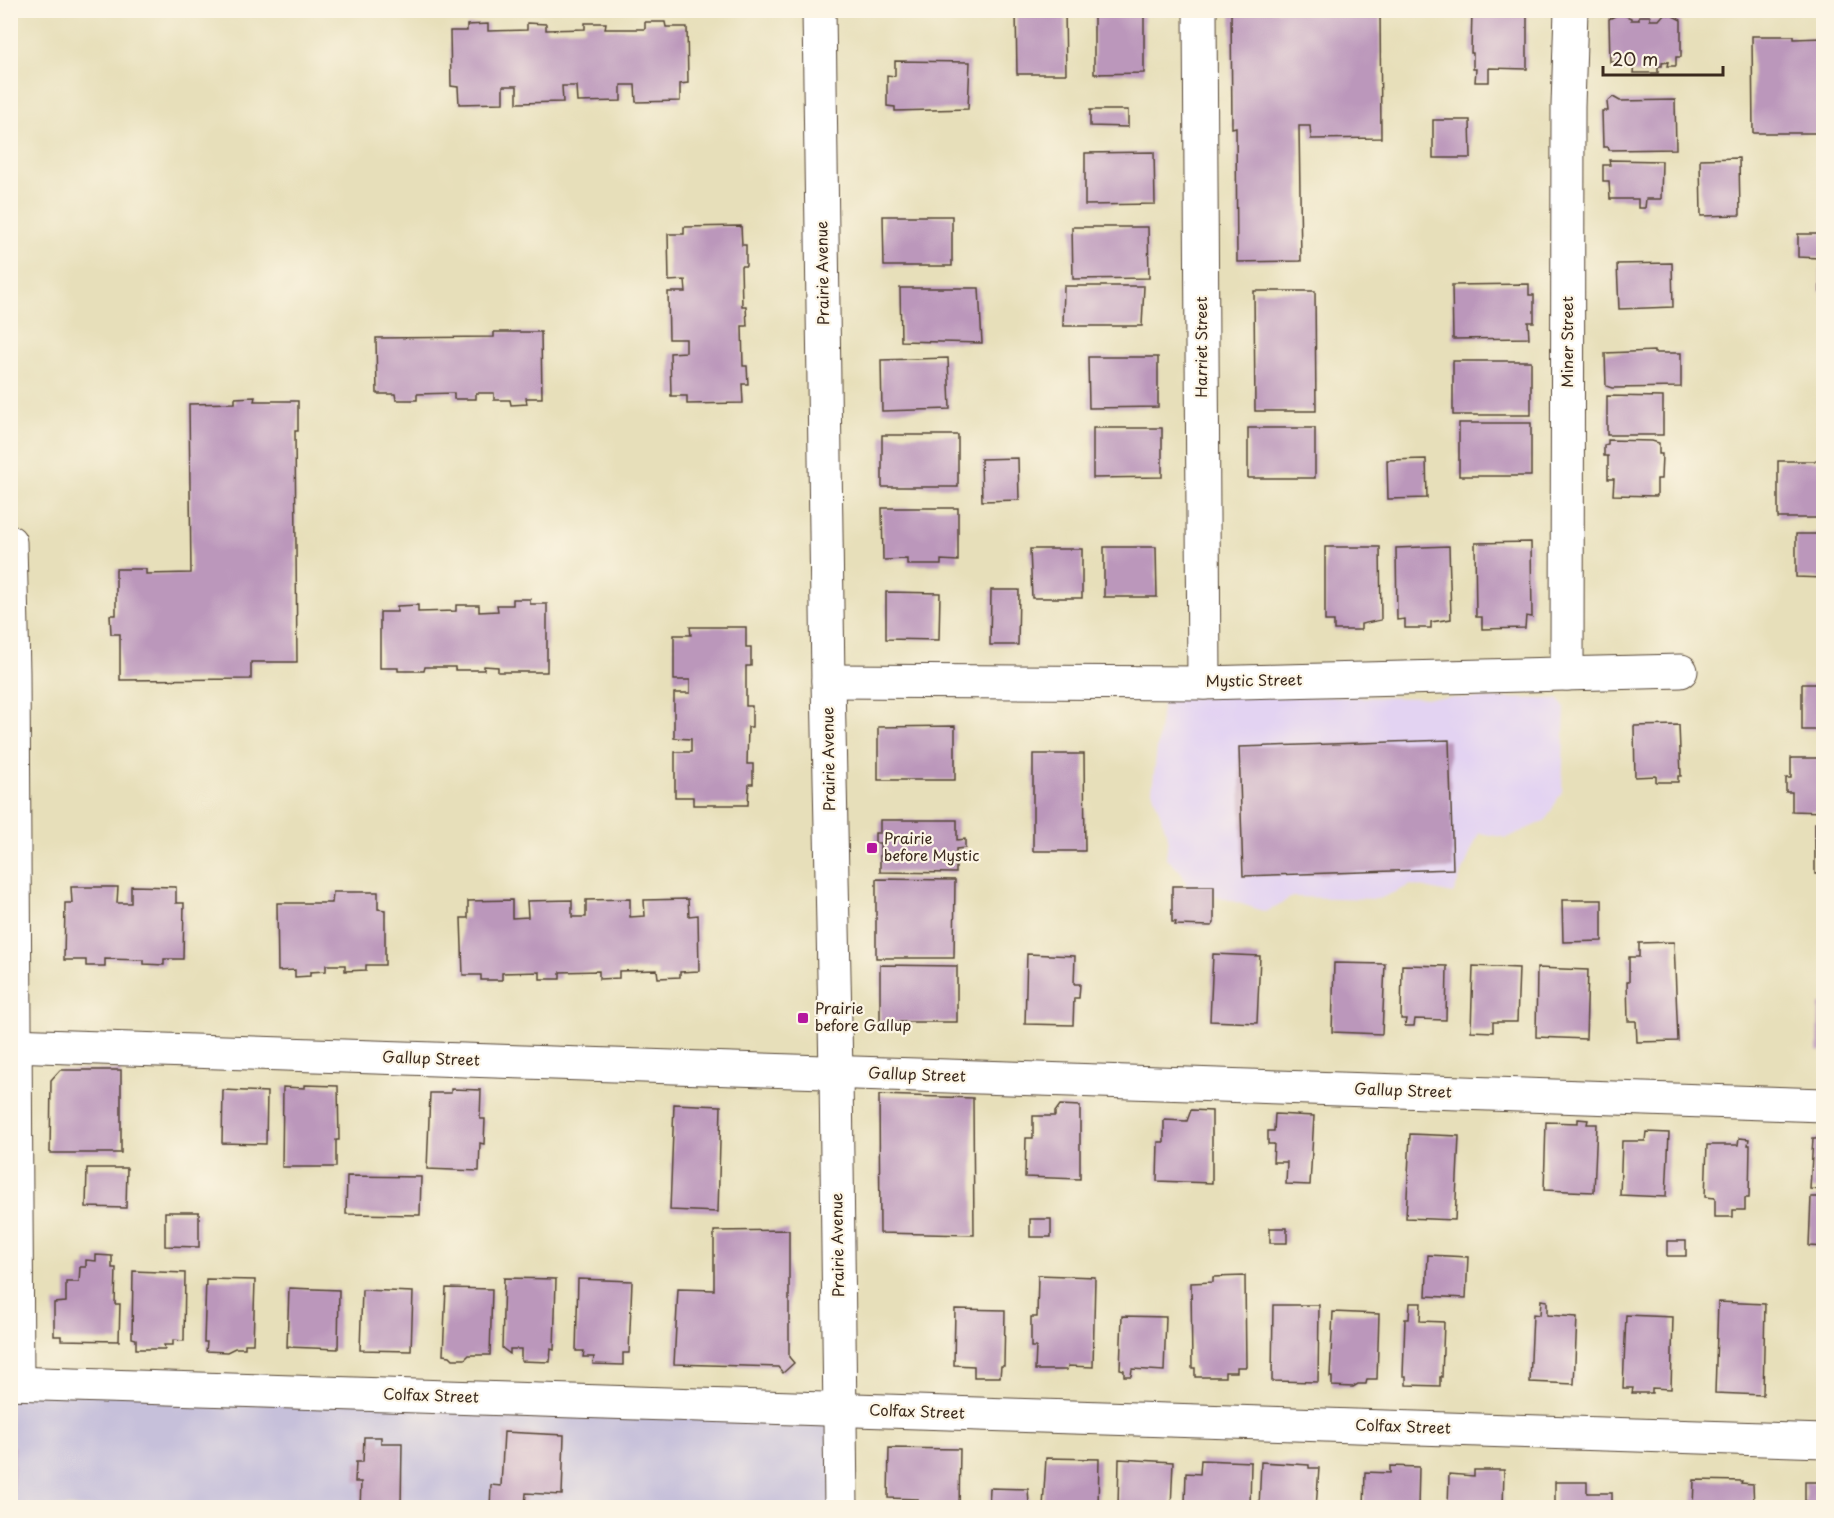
<svg xmlns="http://www.w3.org/2000/svg" width="1834" height="1518" font-family="'Playpen Sans',sans-serif">
<style>
.built{fill:#e3d3f2}
.industrial{fill:#c6c0da}
.building{fill:#bb97bb}
.lines{fill:none;stroke-linecap:round;stroke-linejoin:round}
.minor-casing{stroke:#554535;stroke-width:35}
.minor{stroke:#fff;stroke-width:33}
.poi-dot{fill:#b5179e;stroke:#fcf5e5;stroke-width:2}
.labels{text-anchor:middle;stroke-width:4.5;stroke-linejoin:round;paint-order:stroke}
.street-label{font-size:15px;fill:#3b2a1e;stroke:#fcf5e5}
.poi-label{font-size:15px;fill:#3b2a1e;stroke:#fcf5e5;text-anchor:start}
</style>
<rect width="100%" height="100%" fill="#fcf5e5"/>
<filter id="ink" filterUnits="userSpaceOnUse"><feTurbulence type="fractalNoise" baseFrequency=".0167" numOctaves="2"/><feDisplacementMap in="SourceGraphic" scale="12" xChannelSelector="R" yChannelSelector="G"/><feConvolveMatrix kernelMatrix="1 2 1 2 8 2 1 2 1" color-interpolation-filters="sRGB"/></filter>
<filter id="wash" filterUnits="userSpaceOnUse"><feTurbulence type="fractalNoise" baseFrequency=".008" numOctaves="4" result="noise"/><feDisplacementMap in="SourceGraphic" scale="24" xChannelSelector="R" yChannelSelector="G"/><feGaussianBlur stdDeviation="1.35" result="paint"/><feColorMatrix in="noise" values="0 0 0 0 0 0 0 0 0 0 0 0 0 0 0 0 0 1.4 0 .05"/><feComposite in="paint" operator="in"/></filter>
<g filter="url(#wash)">
<rect width="100%" height="100%" fill="#e7dfba"/>
<path class="built" d="M1226,696l333,3 6,9 -3,83 -16,29 -39,18 -28,-5 -26,61 -42,-9 -32,14 -87,-2 -26,15 -79,-26 -6,-14 -15,-14 2,-21 -16,-47 11,-91z"/>
<path class="industrial" d="M10,1387l820,23 7,97h-826z"/>
<g id="blocks">
<g class="building">
<path d="M1016,10h49l1,64h-49z"/>
<path d="M1094,10h50v63l-50,1z"/>
<path d="M1231,10h149l1,128 -70,1 -1,-13h-11l2,135 -64,1 -1,-135 -4,1z"/>
<path d="M1472,10h55v59l-38,-1v14h-14l1,-13h-3v-16h-2z"/>
<path d="M1664,14l7,1 10,5v37h-5v9h-9l1,-4 -6,1v3h-4v7h-25l1,-8h-6v-3h-4v5l-8,-1 -1,-4h-5l-1,-43 8,-4h7l7,3v2h8v-4h11v4h9z"/>
<path d="M645,22h20l1,5h21l1,56 -8,1v17l-44,1 -1,-17h-14v16l-44,1 -1,-16h-14l1,16 -46,1v-17h-14v17l-44,1 -1,-17 -7,-1 -1,-55h17v-6l21,-1v7l39,-1v-7l19,1v6l39,-1v-6h21l-1,6h40z"/>
<path d="M1752,36h42v3l29,-1 1,95h-71z"/>
<path d="M895,61l75,1 -2,47 -73,2v-4l-8,-1v-31l8,1z"/>
<path d="M1613,97l7,4 55,-1 1,49 -67,1 -1,-3h-5l-1,-36h6l-1,-9z"/>
<path d="M1090,110h38v17l-38,-1z"/>
<path d="M1433,120h37l1,38h-38z"/>
<path d="M1154,152l1,52 -70,1v-52z"/>
<path d="M1739,158l1,57 -39,1 -1,-57z"/>
<path d="M1609,160l53,1 -1,38h-15l-1,9h-7v-9h-28l-1,-18h-6v-16h7z"/>
<path d="M883,216h69v50h-68z"/>
<path d="M741,226l1,19h4v21h-5l1,40h4l1,20h-5l1,40h4l1,18h-6l1,19 -56,1v-8h-16l-1,-43 16,-1v-13h-17l-1,-47h18l-1,-12 -16,1 -1,-47h16v-7z"/>
<path d="M1072,227h76l1,51 -76,1z"/>
<path d="M1819,232h5v60h-4v-34l-22,-1v-23h22z"/>
<path d="M1672,263l1,44 -54,2 -2,-45z"/>
<path d="M1529,284v11h5v27h-6l1,16 -76,1 -1,-54z"/>
<path d="M1064,286h80l-2,40h-79z"/>
<path d="M900,288h79l3,55 -81,-2z"/>
<path d="M1254,291h61l1,120h-61z"/>
<path d="M494,332h47l1,66h-16l1,6 -16,1 -1,-5h-16v-7h-18v6h-22v-6l-37,1v6h-21l-1,-6h-18l-1,-56 118,-1z"/>
<path d="M1654,351v2h27v34l-69,1 -6,-2 -1,-33z"/>
<path d="M1088,357h70v50l-69,1z"/>
<path d="M948,358l2,51 -68,2 -1,-51z"/>
<rect x="1453" y="361" width="78" height="54"/>
<rect x="1821" y="377" width="3" height="51"/>
<path d="M1607,396l56,1v38h-56z"/>
<path d="M255,397l-1,4h44v30h-3l2,231h-46v17l-131,1v-46h-9l-1,-19h6v-46h30v5l45,-1 -2,-169 46,-1v-5z"/>
<rect x="1459" y="423" width="72" height="53"/>
<path d="M1093,428h69v49l-69,1z"/>
<rect x="1248" y="428" width="67" height="50"/>
<rect x="882" y="435" width="76" height="52"/>
<path d="M1608,440l44,1 7,2v11h3l-1,25h-4v17l-44,-1 1,-16h-6v-23h-4v-11l4,-1z"/>
<path d="M1018,458l1,42 -37,1 -1,-42z"/>
<path d="M1426,459l1,39 -39,1 -1,-39z"/>
<rect x="1778" y="461" width="46" height="57"/>
<path d="M882,508h76v53l-17,-1v5h-34v-6l-24,1z"/>
<path d="M1796,534h28v44l-28,-1z"/>
<path d="M1531,542l1,75 -6,-1 -1,12 -43,1v-12h-6l-1,-74z"/>
<path d="M1449,546l2,73 -20,3v6h-26v-9l-8,1 -1,-72z"/>
<path d="M1104,547h52l1,50h-53z"/>
<path d="M1325,547h55l1,73 -20,4v6h-27v-9h-9z"/>
<path d="M1030,549h52v49h-50z"/>
<path d="M991,590h28l-1,55h-28z"/>
<path d="M886,592l54,1 -1,47 -53,-1z"/>
<path d="M513,599h17v5h17v68h-49v-5l-14,-1v4h-29v-3h-30l-1,4h-26v-3h-18v-56h17v-6l21,-1v7l38,-1v-6h23v7l19,-1 -1,-6h16z"/>
<path d="M690,627h56v20h5v19h-5v40h6v21h-4l-1,37h6v20h-4l-1,21h-55v-8h-18v-45h16v-13l-17,-1v-45h16v-13h-16v-45h17z"/>
<rect x="1802" y="684" width="22" height="46"/>
<path d="M1679,725l2,51h-3v6h-22v-6l-21,1 -1,-51z"/>
<path d="M955,726v54h-77v-53z"/>
<path d="M1449,740l4,129 -210,7 -4,-129z"/>
<path d="M1033,754h51l1,97h-52z"/>
<path d="M1791,758h33v54l-32,-1v-19h-6v-14h5z"/>
<path d="M880,820h77v20l8,-1v9l-9,1v24l-76,-1v-29h-5v-10h5z"/>
<rect x="1815" y="823" width="9" height="51"/>
<path d="M876,879l79,1 -1,78h-78z"/>
<path d="M131,886l45,1v16h8l-1,56h-19v6l-20,-1v-4l-39,-1v7h-19v-6h-22l1,-57h7l-1,-16h47l-1,16h14z"/>
<path d="M1172,886h42v37l-2,3 -37,-1 1,-3h-4z"/>
<path d="M333,892h45v17l7,1v55h-19v5l-21,1v-6h-19v6l-16,1v4l-15,1v-7l-17,1 -1,-68h55z"/>
<path d="M630,899v18l15,-1 -1,-16 44,-1 1,17 9,-1 1,56 -19,1v5l-22,1 -1,-8 -38,1v7l-20,1v-8l-39,1v7h-20v-7l-38,1v7h-21v-5h-18l-2,-57h7v-17l44,-1v18l16,-1 -1,-16 45,-1v17h14v-17z"/>
<path d="M1562,900h40v41l-39,1z"/>
<path d="M1674,942l4,99 -41,1 -1,-21h-8l-1,-39h2v-25h10v-14z"/>
<path d="M1027,954l48,2 -1,28h6l-1,14h-5l-1,27 -48,-1z"/>
<path d="M1213,954l47,2 -3,67 -47,-2z"/>
<path d="M1334,963l51,1 -3,70 -50,-2z"/>
<path d="M880,965l77,1v56h-77z"/>
<path d="M1402,965l45,1 -1,54 -31,-1 -1,7h-9l1,-7h-5z"/>
<path d="M1473,966l46,2 -2,54h-24v10l-22,-1z"/>
<path d="M1537,968l51,2 -2,69 -50,-2z"/>
<path d="M1819,1004h5v48h-6z"/>
<path d="M60,1070h61v83h-71l1,-73z"/>
<path d="M305,1085l33,1 1,54h-3v27h-54l1,-80 22,1z"/>
<path d="M451,1089l30,1 -1,29h5l-1,25 -4,-1 -1,28 -52,-2 3,-76h21z"/>
<path d="M223,1090l44,2 -1,52 -44,-1z"/>
<path d="M879,1095l94,3 1,137 -94,-2z"/>
<path d="M674,1104l47,2 -3,106 -48,-2z"/>
<path d="M1060,1105l20,1v73l-55,-2 1,-39h7v-22h22v-4z"/>
<path d="M1191,1110l21,1v72l-55,-2 1,-39h6v-22l23,1z"/>
<path d="M1275,1114l39,2 -4,69 -24,-1 1,-22h-14l1,-18h-6v-13h6z"/>
<path d="M1578,1119l10,1 -1,4h10l-3,68 -50,-2 2,-68 32,1z"/>
<path d="M1646,1132l23,1 -3,64 -46,-2 2,-54h23z"/>
<path d="M1410,1134l49,2 -4,84 -49,-2z"/>
<path d="M1739,1138l10,1 -1,6h2l-1,53h-4v12h-12v7h-18v-19l-10,-1 2,-52h31z"/>
<path d="M1813,1138h11v52l-14,-1z"/>
<path d="M87,1168h40l-1,40 -40,-1z"/>
<path d="M347,1176l74,1 -1,38 -74,-1z"/>
<path d="M1811,1197h13v50l-15,-1z"/>
<path d="M165,1212h34v35l-34,-1z"/>
<rect x="1030" y="1219" width="21" height="18"/>
<rect x="1270" y="1228" width="17" height="15"/>
<path d="M789,1230v127l5,6 -11,10 -5,-6 -104,-3 4,-75 36,1v-59z"/>
<rect x="1667" y="1241" width="19" height="15"/>
<path d="M96,1255l16,1v12h4l-1,36h5l-1,37 -58,-1v-4h-7v-33l12,-1v-20h13l1,-15h6v-7l10,1z"/>
<path d="M1428,1255l40,2 -2,41 -40,-2z"/>
<path d="M133,1271l52,2 -1,68 -11,-1v5h-9l1,4h-29v-10l-4,-1z"/>
<path d="M1038,1275l57,2 -2,90 -25,-1 -1,4h-32l1,-23h-5v-30h6z"/>
<path d="M1245,1276l1,91h-9v5h-12v5h-30v-9h-3l-1,-85 22,-1v-5z"/>
<path d="M504,1278l52,1 -2,71 -3,-1 -1,13 -29,-1v-12h-11v5l-8,-6z"/>
<path d="M206,1279l49,1 -2,64h-8v4h-10l-8,4 -21,-1 1,-9h-3z"/>
<path d="M578,1279l54,2 -3,72h-6v12l-30,-1 1,-7h-11l1,-6h-8z"/>
<path d="M289,1288l50,2 -1,59 -51,-2z"/>
<path d="M446,1288l46,1 -2,66h-21l-4,4h-12l-3,-3 -7,-1z"/>
<path d="M362,1290l51,2 -2,59 -51,-1z"/>
<path d="M1541,1300l6,1v14l30,2 -3,67 -44,-2 3,-68 7,1z"/>
<path d="M1718,1302l47,2 -2,91 -48,-2z"/>
<path d="M1410,1303h11l-1,18 24,1 -2,55h-2v9l-34,-1v-9h-3l2,-57h4z"/>
<path d="M1273,1305h46l-1,77 -46,-1z"/>
<path d="M955,1309l50,1 -1,56h-3l-1,11h-26v-11l-20,-1z"/>
<path d="M1333,1312l46,2 -2,65h-10l-1,5h-8l-5,3 -21,-1v-9h-2z"/>
<path d="M1626,1315l47,2 -2,72 -19,-1v5h-20l1,-5h-10z"/>
<path d="M1122,1316l44,1 -2,54 -32,-2 -1,7h-7v-6l-4,-1z"/>
<path d="M504,1432l60,3 -2,60 -36,-2 -1,15h-35l1,-23 10,1z"/>
<path d="M364,1437h17v6h21l-1,65h-41l1,-26h-6l1,-20h7z"/>
<path d="M10,1445l5,1 -2,62h-3z"/>
<path d="M889,1448l71,1 -1,59h-41v-9l-30,-1z"/>
<path d="M1046,1458l53,1 -1,49 -55,-1z"/>
<path d="M1119,1459l54,3 -2,46h-53z"/>
<path d="M1201,1460l50,2 -1,46h-51v-5h-14l1,-30 14,1z"/>
<path d="M1261,1462l48,3v3h10l-3,40h-57z"/>
<path d="M1390,1466l29,1 -1,41h-54l1,-36 25,1z"/>
<path d="M1474,1470h30l-1,38h-55l1,-34 25,2z"/>
<path d="M1694,1480l48,1 -1,2 12,1 1,24h-61z"/>
<path d="M1555,1482h32v11h25v15h-57z"/>
<rect x="1805" y="1482" width="19" height="26"/>
<path d="M990,1488l38,1 1,15 3,1 -1,3h-42z"/>
</g>
</g>
</g>
<g filter="url(#ink)">
<use href="#blocks" fill-opacity="0" stroke="#554535" stroke-width="1.5"/>
<g class="lines">
<defs>
<g id="minor">
<path d="M819,10l9,671 8,392 5,435"/>
<path d="M1200,10l4,673"/>
<path d="M10,542l3,131 4,710"/>
<path d="M1567,674l1,-568 3,-96"/>
<path d="M828,681l376,2 477,-12"/>
<path d="M10,1045l1814,60"/>
<path d="M10,1383l1814,58"/>
</g>
</defs>
<use href="#minor" class="minor-casing"/>
<use href="#minor" class="minor"/>
</g>
</g>
<g class="poi-dot">
<rect x="866" y="842" width="12" height="12" rx="3"/>
<rect x="797" y="1012" width="12" height="12" rx="3"/>
</g>
<g class="labels">
<g class="street-label">
<text transform="translate(823 273) rotate(-91)" y="5">Prairie Avenue</text>
<text transform="translate(1568 342) rotate(-90)" y="5">Miner Street</text>
<text transform="translate(1202 347) rotate(-90)" y="5">Harriet Street</text>
<text transform="translate(1254 681) rotate(-1)" y="5">Mystic Street</text>
<text transform="translate(829 759) rotate(-91)" y="5">Prairie Avenue</text>
<text transform="translate(431 1059) rotate(2)" y="5">Gallup Street</text>
<text transform="translate(917 1075) rotate(2)" y="5">Gallup Street</text>
<text transform="translate(1403 1091) rotate(2)" y="5">Gallup Street</text>
<text transform="translate(838 1245) rotate(-91)" y="5">Prairie Avenue</text>
<text transform="translate(431 1396) rotate(2)" y="5">Colfax Street</text>
<text transform="translate(917 1412) rotate(2)" y="5">Colfax Street</text>
<text transform="translate(1403 1427) rotate(2)" y="5">Colfax Street</text>
</g>
<g class="poi-label">
<text x="884" y="844">Prairie<tspan x="884" dy="17">before Mystic</tspan></text>
<text x="815" y="1014">Prairie<tspan x="815" dy="17">before Gallup</tspan></text>
</g>
</g>
<rect width="1834" height="1518" fill="none" stroke="#fcf5e5" stroke-width="36"/>
<path d="M1603 66v9h120v-9" fill="none" stroke="#3b2a1e" stroke-width="3"/>
<text x="1612" y="66" font-size="18" fill="#3b2a1e" stroke="#fcf5e5" stroke-width="4.5" paint-order="stroke">20 m</text>
</svg>
